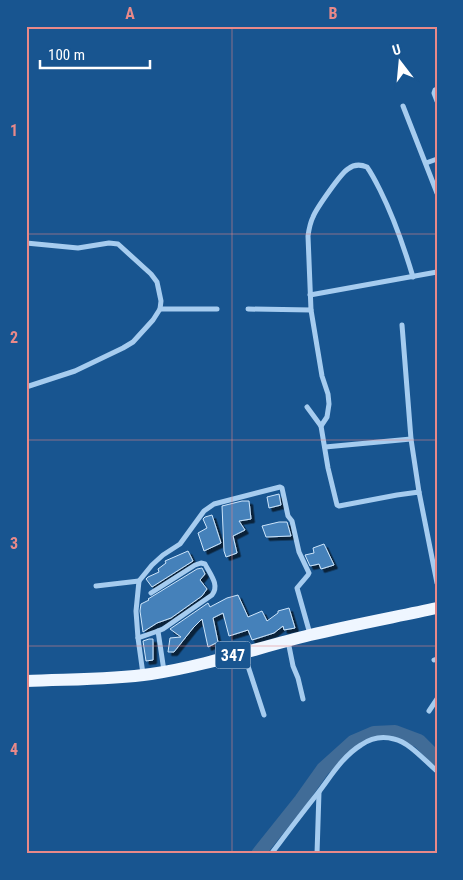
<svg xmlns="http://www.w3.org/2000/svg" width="463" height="880" font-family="'Roboto Condensed',sans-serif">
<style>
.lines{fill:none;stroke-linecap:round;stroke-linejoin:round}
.river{stroke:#416c97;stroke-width:14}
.building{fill:#4581ba;stroke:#cde5fb;filter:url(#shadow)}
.street{stroke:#a6ccef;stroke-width:5}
.primary{stroke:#eff6ff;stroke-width:12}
.grid{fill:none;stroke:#e88989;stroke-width:1;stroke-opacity:0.55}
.labels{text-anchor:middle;stroke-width:5;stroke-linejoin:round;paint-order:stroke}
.shield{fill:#185590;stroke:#baccde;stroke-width:1}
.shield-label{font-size:16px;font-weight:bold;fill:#fff}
.neatline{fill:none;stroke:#e88989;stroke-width:2}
.grid-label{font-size:16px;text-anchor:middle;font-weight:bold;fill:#e88989}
</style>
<defs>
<filter id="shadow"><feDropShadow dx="3.5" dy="3.5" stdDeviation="0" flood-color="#0009"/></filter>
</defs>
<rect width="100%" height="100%" fill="#185590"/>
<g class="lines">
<path class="river" d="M258,854l43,-54 22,-31 30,-27 21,-9 21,-1 24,9 18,18"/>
</g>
<g class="building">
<path d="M279,494l2,11 -12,3 -2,-11z"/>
<path d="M242,501h7l2,18 -12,2 6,9 -12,6 4,17 -11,4 -2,-6 -2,-45z"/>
<path d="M212,515l9,28 -17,8 -6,-18 9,-5 -4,-9 2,-2z"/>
<path d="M279,522h8l4,14 -25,1 -4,-11z"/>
<path d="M324,544l10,21 -13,4 -2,-5 -9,2 -5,-11 9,-2 -1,-5z"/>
<path d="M188,551l5,10 -41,26 -6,-8 2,-2 11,-5 -1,-3 8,-6 -1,-2z"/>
<path d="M202,568l3,6 -5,6 7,9 -5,7 -31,22 -14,5 -14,9 -3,-21 1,-7 8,-4 -1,-1 49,-30z"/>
<path d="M238,595l10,22 14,-6 5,10 11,-8v-2l11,-3 6,20 -11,2 -1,-4 -9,7 -22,7 -4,-10 -19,6 -6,-23 -10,5 5,24 -10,5 -6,-28 -9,9 -19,24h-6l2,-14 11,-1 -11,-8 38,-26 2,4 17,-9z"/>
<path d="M149,639h4v21l-7,1 -3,-20z"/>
</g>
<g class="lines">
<g class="street">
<path d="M437,89l-2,1 -1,3 3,8"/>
<path d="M403,106l34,87"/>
<path d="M426,163l11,-4"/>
<path d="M26,243l52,5 31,-5 9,1 33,30 6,8 4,19 -1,8 -7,11 -20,22 -10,6 -48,23 -49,16"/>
<path d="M310,295l127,-23"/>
<path d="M160,309h57"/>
<path d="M248,309l63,1 -3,-74c1,-7 2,-13 5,-19 3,-8 28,-44 35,-48 5,-4 12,-5 19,-2 5,7 9,15 13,23 14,28 24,57 33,87"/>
<path d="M311,310l11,66 6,18 1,10 -2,13 -6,9"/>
<path d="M402,325l9,114 8,53"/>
<path d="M307,407l14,19 7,42 9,37 2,1 58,-11 22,-3 18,91"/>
<path d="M325,447l86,-8"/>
<path d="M96,586l43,-5"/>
<path d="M158,631l6,40"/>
<path d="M138,638l20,-7 5,-2 49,-34c8,-10 -2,-21 -7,-31l-4,-1 -6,2 -44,28"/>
<path d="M288,641l5,25 5,12 5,21"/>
<path d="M244,654l20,61"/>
<path d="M434,660l3,-1"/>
<path d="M143,674l-5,-36 -2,-27 3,-30 13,-16 11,-10 17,-11 24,-33 10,-7 66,-17 2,1 6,28 4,5 7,31 10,21 -1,2 -11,13 13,46"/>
<path d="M429,711l8,-12"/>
<path d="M271,854c16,-21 31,-41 47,-61 13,-17 25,-37 43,-48 10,-7 22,-9 33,-6 15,3 31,22 43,32"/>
<path d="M317,854l2,-62"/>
</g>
<path class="primary" d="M26,681c42,-2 84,-1 125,-7 54,-8 106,-26 159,-39 42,-10 85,-18 127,-27"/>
</g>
<path class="grid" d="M232,26v828M26,234h411M26,440h411M26,646h411"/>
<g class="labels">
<rect class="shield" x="215.5" y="641.5" width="35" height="27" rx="4"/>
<g class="shield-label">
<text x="233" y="661">347</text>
</g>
</g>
<rect width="463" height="880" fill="none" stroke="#185590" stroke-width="55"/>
<g transform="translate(400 62) rotate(344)" stroke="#185590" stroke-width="4" paint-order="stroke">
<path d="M0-4L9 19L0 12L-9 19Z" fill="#ffffff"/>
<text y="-8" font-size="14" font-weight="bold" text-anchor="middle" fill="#ffffff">U</text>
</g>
<path d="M40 60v8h110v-8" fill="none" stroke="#ffffff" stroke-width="2.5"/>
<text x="48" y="60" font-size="15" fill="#ffffff" stroke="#185590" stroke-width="4" paint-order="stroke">100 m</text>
<rect x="28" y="28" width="408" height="824" class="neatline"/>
<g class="grid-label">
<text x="130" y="19">A</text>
<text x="333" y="19">B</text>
<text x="14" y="136">1</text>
<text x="14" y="343">2</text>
<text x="14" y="549">3</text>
<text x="14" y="755">4</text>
</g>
</svg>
